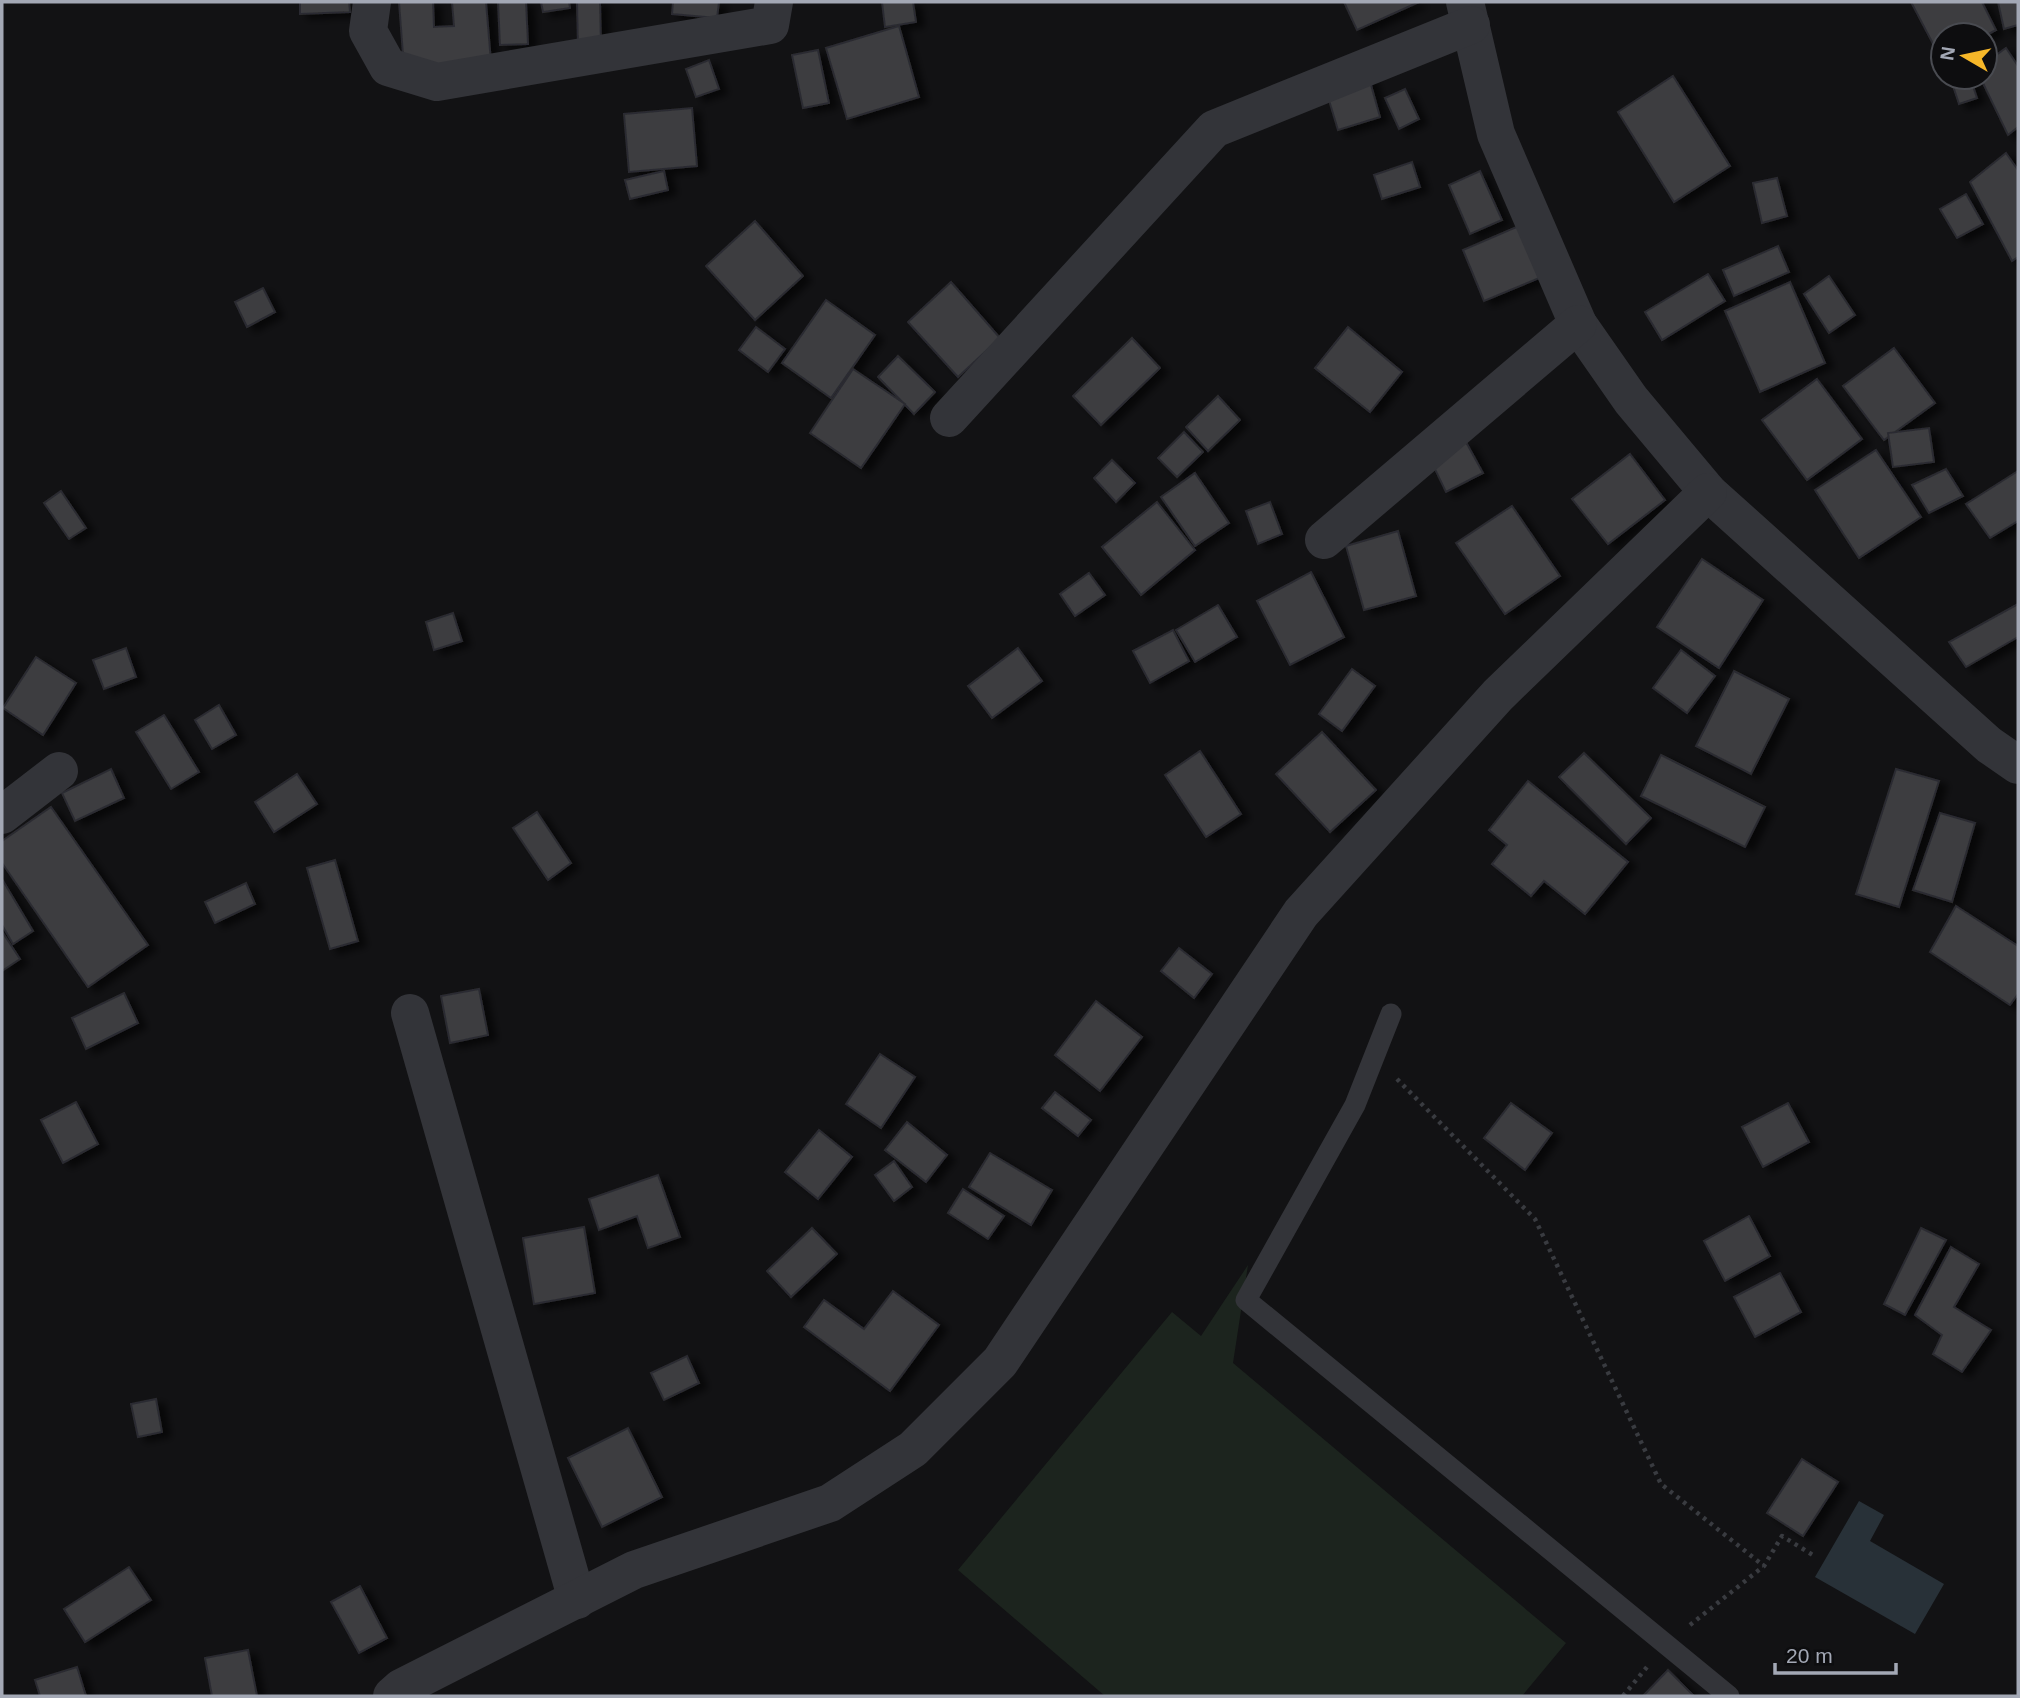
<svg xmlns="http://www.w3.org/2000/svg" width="2020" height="1698" font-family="Helvetica,sans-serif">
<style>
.green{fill:#1c241e}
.water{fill:#283138}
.building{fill:#3c3d41;stroke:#2c2c30;stroke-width:2;filter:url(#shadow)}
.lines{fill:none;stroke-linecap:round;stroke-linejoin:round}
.path{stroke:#393b40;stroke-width:4.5;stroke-dasharray:3.5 5;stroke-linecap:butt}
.lane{stroke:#333439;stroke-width:21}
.street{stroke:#333439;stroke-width:38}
</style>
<defs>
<filter id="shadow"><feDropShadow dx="8" dy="4.5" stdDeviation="3.5" flood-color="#0009"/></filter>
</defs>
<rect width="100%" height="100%" fill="#121214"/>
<path class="green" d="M1248,1265l-15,98 333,280 -44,53h-417l-147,-126 214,-258 29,24z"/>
<path class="water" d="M1859,1501l25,14 -14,26 74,43 -29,50 -100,-57z"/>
<g class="building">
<path d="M300,2h49l1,10 -50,2z"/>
<path d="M399,2h34l1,25 20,-1 -2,-24h34l5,60 -87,6z"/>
<path d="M498,2h28l2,42 -28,1z"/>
<path d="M541,2h28l1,6 -27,4z"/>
<path d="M577,2h23l1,44 -23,1z"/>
<path d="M673,2h46l-2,16 -45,-4z"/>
<path d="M882,2h31l3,20 -31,5z"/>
<path d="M1344,2h75l-62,28z"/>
<path d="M1911,2h71l14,28 -11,6 -42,-1v23l-2,1z"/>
<path d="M1998,2h20v23l-14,4z"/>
<path d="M899,26l20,71 -72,22 -21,-71z"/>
<path d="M2006,48l12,18v61l-10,8 -28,-58h5v-14z"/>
<path d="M818,50l11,53 -26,5 -11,-53z"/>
<path d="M709,60l10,29 -23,8 -10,-28z"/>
<path d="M1368,74l12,43 -42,13 -13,-43z"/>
<path d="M1673,76l57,90 -56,36 -56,-90z"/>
<path d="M1950,77h20l7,21 -18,6z"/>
<path d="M1405,89l14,30 -20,10 -14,-31z"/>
<path d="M692,108l5,58 -68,6 -5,-58z"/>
<path d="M2006,153l12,17v87l-6,4 -42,-79z"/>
<path d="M1412,162l8,25 -38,12 -8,-24z"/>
<path d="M664,171l4,19 -38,9 -5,-19z"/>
<path d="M1480,171l22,49 -32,14 -21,-49z"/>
<path d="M1777,178l10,38 -25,7 -9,-40z"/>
<path d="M1966,194l17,30 -26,14 -17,-29z"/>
<path d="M755,221l48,55 -48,44 -49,-54z"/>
<path d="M1528,222l21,52 -65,27 -21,-51z"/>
<path d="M1778,246l11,26 -55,24 -11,-26z"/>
<path d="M1708,274l17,27 -63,39 -17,-28z"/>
<path d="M1829,276l26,39 -26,18 -25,-39z"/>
<path d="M951,282l49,56 -42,39 -50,-55z"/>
<path d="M1790,282l35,81 -65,29 -35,-81z"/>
<path d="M263,288l12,24 -28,15 -12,-25z"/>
<path d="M826,300l49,35 -44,63 -49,-35z"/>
<path d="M756,327l29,22 -17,23 -29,-22z"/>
<path d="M1348,327l54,45 -32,40 -55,-44z"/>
<path d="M1132,338l28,30 -59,57 -28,-29z"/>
<path d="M1894,348l41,55 -51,37 -41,-54z"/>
<path d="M898,356l37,36 -21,22 -36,-37z"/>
<path d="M853,369l52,35 -44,64 -51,-35z"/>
<path d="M1817,379l45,60 -55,41 -45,-60z"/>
<path d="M1218,396l22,24 -32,31 -22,-24z"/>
<path d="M1929,428l5,34 -41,5 -5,-34z"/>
<path d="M1184,432l19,20 -26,25 -19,-19z"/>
<path d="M1466,442l17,31 -37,19 -15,-31z"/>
<path d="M1876,450l45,67 -62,41 -44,-68z"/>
<path d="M1630,454l35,46 -57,44 -36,-45z"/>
<path d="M1112,460l23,23 -19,19 -22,-24z"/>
<path d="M1946,469l17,27 -34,17 -17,-28z"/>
<path d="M2018,471v50l-28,17 -24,-34z"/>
<path d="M1195,473l34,50 -34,23 -34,-49z"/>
<path d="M61,491l25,37 -17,11 -25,-36z"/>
<path d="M1157,502l38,48 -54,45 -39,-48z"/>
<path d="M1270,502l12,32 -24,10 -12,-33z"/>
<path d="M1512,506l48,70 -55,38 -49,-71z"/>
<path d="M1398,531l18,65 -52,14 -18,-64z"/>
<path d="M1702,559l61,41 -44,68 -62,-41z"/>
<path d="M1311,572l33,65 -54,28 -33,-64z"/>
<path d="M1089,573l16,22 -30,21 -15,-22z"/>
<path d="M2018,604v33l-52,30 -17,-25z"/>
<path d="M1218,605l19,32 -42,25 -19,-32z"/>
<path d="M453,613l9,28 -28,9 -8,-28z"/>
<path d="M1173,630l16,31 -39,22 -17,-32z"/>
<path d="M126,648l10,29 -32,12 -11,-29z"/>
<path d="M1018,648l24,33 -50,37 -24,-32z"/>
<path d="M1681,650l34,26 -28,37 -34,-25z"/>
<path d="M36,657l40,26 -33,52 -40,-27z"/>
<path d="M1352,669l23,17 -33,45 -23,-17z"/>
<path d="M1734,671l55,28 -38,75 -55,-28z"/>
<path d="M219,705l17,30 -24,14 -17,-29z"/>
<path d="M164,715l35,57 -28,17 -35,-57z"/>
<path d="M1322,732l54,58 -46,42 -54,-58z"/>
<path d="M1200,751l41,63 -35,23 -41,-62z"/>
<path d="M1584,753l67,65 -25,26 -67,-67z"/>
<path d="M1661,755l104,52 -20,40 -104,-51z"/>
<path d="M111,769l13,29 -49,23 -13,-28z"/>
<path d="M1896,769l43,12 -40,126 -43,-13z"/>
<path d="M297,774l20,30 -43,28 -19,-30z"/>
<path d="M1528,781l100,81 -43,52 -41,-33 -13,15 -39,-32 15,-19 -18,-15z"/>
<path d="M51,807l97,138 -60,42 -86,-124v-22z"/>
<path d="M537,812l34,51 -23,17 -35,-52z"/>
<path d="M1940,813l35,10 -23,79 -39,-12z"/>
<path d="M335,860l23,81 -28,8 -23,-81z"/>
<path d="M2,879l31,52 -20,13 -11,-19z"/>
<path d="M246,883l9,21 -40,19 -10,-21z"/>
<path d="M1956,906l62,40v48l-8,11 -80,-53z"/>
<path d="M3,933l17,26 -18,12v-37z"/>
<path d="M1179,948l33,26 -18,24 -33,-27z"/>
<path d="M479,989l9,46 -38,8 -9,-47z"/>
<path d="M124,993l14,30 -52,26 -14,-31z"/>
<path d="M1096,1001l46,36 -42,54 -45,-36z"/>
<path d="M880,1054l35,23 -34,51 -35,-24z"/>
<path d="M1055,1092l36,28 -13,16 -36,-28z"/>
<path d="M76,1102l22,42 -35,19 -22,-43z"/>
<path d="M1511,1103l41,30 -27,37 -41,-32z"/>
<path d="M1788,1103l21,39 -46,25 -21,-40z"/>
<path d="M907,1122l40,33 -21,27 -41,-32z"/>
<path d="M819,1130l33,27 -34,42 -33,-27z"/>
<path d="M990,1153l62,37 -21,35 -62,-38z"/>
<path d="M894,1161l18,26 -18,14 -19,-26z"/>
<path d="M658,1175l22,62 -32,11 -11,-32 -38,14 -10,-31z"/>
<path d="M963,1189l41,27 -16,23 -40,-26z"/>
<path d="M1749,1216l21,40 -45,25 -21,-40z"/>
<path d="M584,1227l11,66 -61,11 -11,-66z"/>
<path d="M812,1228l25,26 -46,43 -24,-26z"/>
<path d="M1921,1228l25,12 -41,75 -21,-11z"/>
<path d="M1951,1247l28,17 -25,43 37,23 -29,42 -29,-18 9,-19 -27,-20z"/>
<path d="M1780,1273l21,39 -46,25 -21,-40z"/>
<path d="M893,1291l46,34 -49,66 -86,-64 20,-27 40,29z"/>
<path d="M687,1356l12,27 -35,17 -13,-27z"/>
<path d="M156,1399l6,33 -24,5 -7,-33z"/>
<path d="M628,1428l34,69 -60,30 -34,-69z"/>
<path d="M1802,1459l36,23 -35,54 -36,-23z"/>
<path d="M129,1567l22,33 -66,42 -21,-33z"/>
<path d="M360,1586l27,52 -28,15 -28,-51z"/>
<path d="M248,1650l9,46h-45l-7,-38z"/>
<path d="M77,1667l9,29h-46l-5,-16z"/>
<path d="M1668,1670l26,26h-51z"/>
</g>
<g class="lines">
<g class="path">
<path d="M1397,1079l138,140 126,265 103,82"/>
<path d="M1690,1625l74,-59 18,-30 34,21"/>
<path d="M1623,1696l24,-29"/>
</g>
<path class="lane" d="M1391,1014l-36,91 -109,195 483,396"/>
<g class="street">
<path d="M372,2l-4,29 20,36 49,15 333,-57 4,-23"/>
<path d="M1465,2l31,132 82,190 53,76 77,92 281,253 29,20"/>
<path d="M949,418l265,-289 257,-104"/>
<path d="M1324,540l254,-216"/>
<path d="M2,815l57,-44"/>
<path d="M410,1013l167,587"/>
<path d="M392,1696l9,-8 233,-118 196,-67 83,-54 87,-87 301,-449 197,-218 210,-203"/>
</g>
</g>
<rect width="2020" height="1698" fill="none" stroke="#a3a8b5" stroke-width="7"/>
<g transform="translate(1964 56) rotate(279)"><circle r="33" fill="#0d0d0f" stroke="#494b51" stroke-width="2"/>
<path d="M0-5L12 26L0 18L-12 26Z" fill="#f6b729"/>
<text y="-10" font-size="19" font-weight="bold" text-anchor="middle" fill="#a3a8b5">N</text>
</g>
<path d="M1775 1663v10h121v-10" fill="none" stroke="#a3a8b5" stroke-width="3.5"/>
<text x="1786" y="1663" font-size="21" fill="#a3a8b5" stroke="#0d0d0f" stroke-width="5" paint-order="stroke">20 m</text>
</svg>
